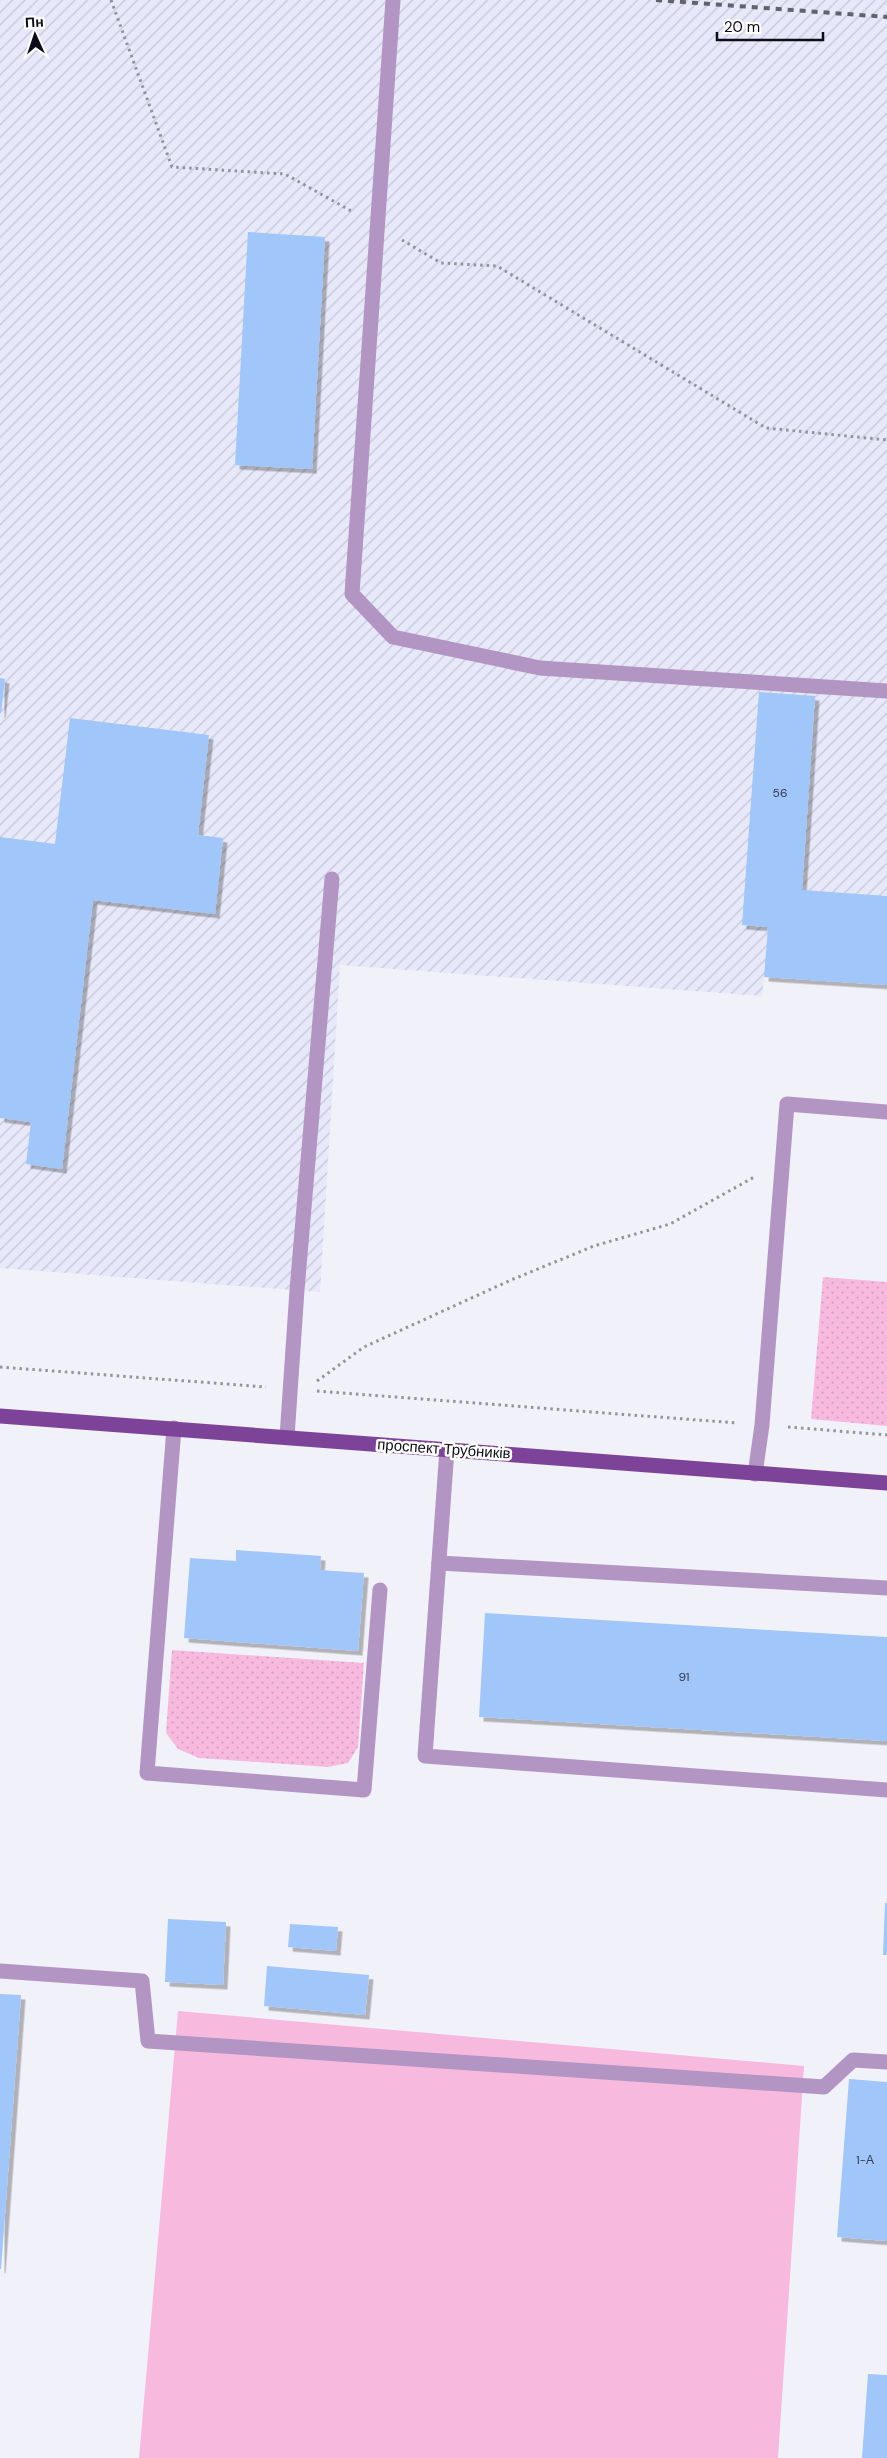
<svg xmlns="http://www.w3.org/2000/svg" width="887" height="2458" font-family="'DM Sans',sans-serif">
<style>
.industrial{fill:url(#industrial-furrows)}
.grass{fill:url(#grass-dots)}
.garden{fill:#f7bade}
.building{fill:#a0c6fa;filter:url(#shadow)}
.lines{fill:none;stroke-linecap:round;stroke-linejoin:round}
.path{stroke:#94939d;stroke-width:3;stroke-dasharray:2.5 4;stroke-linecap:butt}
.minor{stroke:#b395c3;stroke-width:15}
.major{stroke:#7d4398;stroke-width:15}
.rail{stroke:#62616c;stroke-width:4;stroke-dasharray:6 6;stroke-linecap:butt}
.labels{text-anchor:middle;stroke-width:5;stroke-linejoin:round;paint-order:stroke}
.number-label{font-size:12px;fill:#323a50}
.street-label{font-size:15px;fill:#0d0c18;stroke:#fff}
</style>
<defs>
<pattern id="industrial-furrows" width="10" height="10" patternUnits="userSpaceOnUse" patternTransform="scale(1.25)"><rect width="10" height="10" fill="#e7e8f9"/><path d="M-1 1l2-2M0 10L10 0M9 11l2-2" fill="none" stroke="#c5c6d5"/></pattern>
<pattern id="grass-dots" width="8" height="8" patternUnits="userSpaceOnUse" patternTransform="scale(1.25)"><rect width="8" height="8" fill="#f7bade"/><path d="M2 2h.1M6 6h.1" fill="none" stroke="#d39fbe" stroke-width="1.8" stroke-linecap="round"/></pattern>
<filter id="shadow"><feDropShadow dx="4.5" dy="4.5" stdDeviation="0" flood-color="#0004"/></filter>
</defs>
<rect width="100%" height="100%" fill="#f1f1f9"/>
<path class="industrial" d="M0,0h887v985l-123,-8 -2,19 -422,-31 -20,327 -320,-24z"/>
<g class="grass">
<path d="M823,1277l64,5v144l-76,-7z"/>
<path d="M172,1650l192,13 -6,84 -10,16 -20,4 -129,-9 -21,-9 -12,-16z"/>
</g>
<path class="garden" d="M178,2011l626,55 -26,392h-639z"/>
<g class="building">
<path d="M248,232l77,5 -13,232 -77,-4z"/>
<path d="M0,678l5,1 -4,34h-1z"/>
<path d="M759,692l56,4 -13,194 85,6v89l-123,-8 4,-50 -26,-2z"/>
<path d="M70,718l139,17 -11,100 25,3 -8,76 -122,-14 -31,269 -36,-5 5,-42 -31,-4v-281l55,7z"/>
<path d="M236,1550l85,6 -1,14 44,3 -6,78 -174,-13 6,-80 46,3z"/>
<path d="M485,1613l402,24v104l-408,-24z"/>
<path d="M885,1903h2v52h-4z"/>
<path d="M168,1919l58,3 -3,63 -58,-3z"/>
<path d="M290,1924l48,3 -2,24 -48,-4z"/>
<path d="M267,1966l102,9 -4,40 -101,-9z"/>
<path d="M0,1994l21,1 -20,274h-1z"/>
<path d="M849,2079l38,3v159l-50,-4z"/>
<path d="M868,2374l19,1v83h-25z"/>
</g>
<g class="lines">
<g class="path">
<path d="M111,0l61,167 113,7 68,38"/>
<path d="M402,240l39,23 56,3 269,162 121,12"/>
<path d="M0,1367l266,20"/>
<path d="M317,1381l47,-34 147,-67 83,-34 76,-22 86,-48"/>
<path d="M317,1391l420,32"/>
<path d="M788,1427l99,8"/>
</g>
<g class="minor">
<path d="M393,0l-41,594 41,43 147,31 347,23"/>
<path d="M174,1428l-27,345 217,17 16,-200"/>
<path d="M287,1437l10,-147 35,-411"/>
<path d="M447,1449l-22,307 462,34"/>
<path d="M755,1474l7,-49 25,-321 100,8"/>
<path d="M439,1563l448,25"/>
<path d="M0,1971l142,10 6,60 676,46 29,-27 34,2"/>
</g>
<path class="major" d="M0,1416l887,67"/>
<path class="rail" d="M656,0l231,17"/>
</g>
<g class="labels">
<g class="number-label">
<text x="780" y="797">56</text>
<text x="684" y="1681">91</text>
<text x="865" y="2164">1-А</text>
</g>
<g class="street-label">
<text transform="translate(444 1449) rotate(4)" y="5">проспект Трубників</text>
</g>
</g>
<g transform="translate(35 35) rotate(357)" stroke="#ffffff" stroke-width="4" paint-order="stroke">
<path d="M0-4L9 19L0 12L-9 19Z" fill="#0d0c18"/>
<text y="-8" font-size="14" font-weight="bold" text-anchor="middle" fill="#0d0c18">Пн</text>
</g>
<path d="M717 32v8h106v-8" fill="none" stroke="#0d0c18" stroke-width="2.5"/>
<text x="724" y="32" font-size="15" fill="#0d0c18" stroke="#ffffff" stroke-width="4" paint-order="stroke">20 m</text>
</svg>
